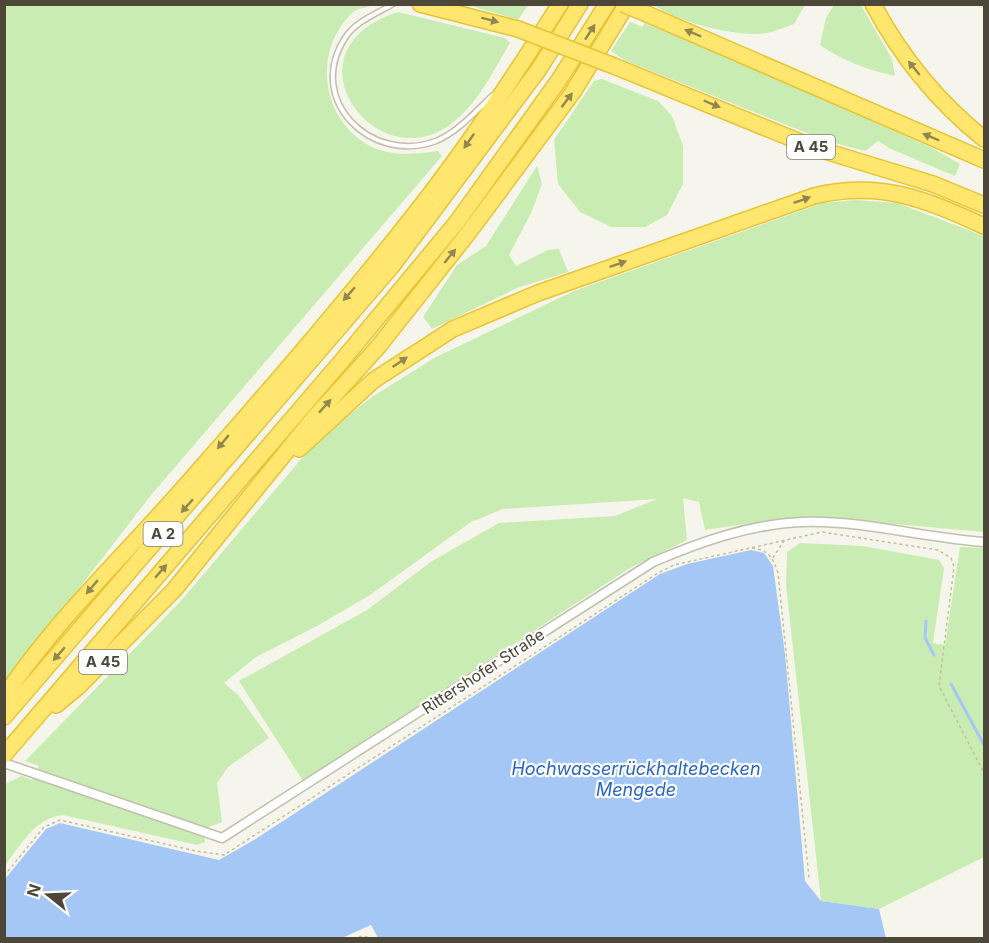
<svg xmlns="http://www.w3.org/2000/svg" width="989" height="943" font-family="Inter,sans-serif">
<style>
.green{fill:#c9ecb2}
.water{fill:#a5c7f5}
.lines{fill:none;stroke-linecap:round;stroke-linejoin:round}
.stream{stroke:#a5c7f5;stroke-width:3}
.lane-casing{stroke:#c3bfad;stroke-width:7}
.street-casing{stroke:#c3bfad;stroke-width:11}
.highway-casing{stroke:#e8c334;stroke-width:18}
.path{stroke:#c6be9d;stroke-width:1.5;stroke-dasharray:3 3;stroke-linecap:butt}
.lane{stroke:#fff;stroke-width:4}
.street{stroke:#fff;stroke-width:8}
.highway{stroke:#ffe66e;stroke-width:15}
.highway-bridge-casing{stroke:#e8c334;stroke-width:18;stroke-linecap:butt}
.highway-bridge{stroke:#ffe66e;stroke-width:15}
.oneway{fill:#94874e}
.labels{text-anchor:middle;stroke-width:4.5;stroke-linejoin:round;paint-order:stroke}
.shield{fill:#fff;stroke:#827e74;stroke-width:1.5}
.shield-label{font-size:15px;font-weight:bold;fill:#4c4738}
.street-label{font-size:16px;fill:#4c4738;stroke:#fff}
.water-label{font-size:18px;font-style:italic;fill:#2867c0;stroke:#fff}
</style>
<rect width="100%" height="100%" fill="#f6f5eb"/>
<g class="green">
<path d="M5,5h368c-6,3 -16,3 -21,8 -40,39 -31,106 18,133 21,11 46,8 68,5l4,5 -290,338 -147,190z"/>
<path d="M469,5h59l-10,15z"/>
<path d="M654,5h151l-11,19c-9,3 -18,7 -27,9 -30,5 -89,-11 -113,-28z"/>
<path d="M834,5h27l31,54 3,17c-27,-6 -52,-15 -75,-31l6,-27z"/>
<path d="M398,12l107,26 5,5c-17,28 -32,61 -59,81 -76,57 -171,-75 -53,-112z"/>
<path d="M630,22l13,5 1,-4 90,35 198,90 28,16 -5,12 -64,-27 -13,-8 -13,10 -38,-10 -201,-80 -15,-10z"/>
<path d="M602,79l56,22 14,15 11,30v38l-16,31 -22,12h-34l-31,-15 -22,-28 -4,-44 40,-59z"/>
<path d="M537,166l5,18 -11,29 -22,42 7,11 32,-16 11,-1 9,23 -51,16 -85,41 -9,-12 34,-52 29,-19z"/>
<path d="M856,200l41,3 87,33v296l-167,-15 -30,1 -82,12 -6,-28 -16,-4 4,42 -57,28 -327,213 -64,-100 128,-71 65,-49 67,-38 116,-7 42,-17 -154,10 -32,13 -101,73 -53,31 -61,31 -32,26 15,13 30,42 -41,29 -11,16 5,39 -18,7 1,13 -8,3 -134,-30c-28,3 -42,30 -58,50v-81l17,-8 10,4 7,-14 -14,-5 155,-159 139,-164 53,-41 62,-39 140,-67 249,-88z"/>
<path d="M800,543l63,3 76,14 5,8 -11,75 12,2 15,-98 24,1v309l-105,52 -58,-8 -35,-316 1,-33z"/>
</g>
<path class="water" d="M751,550l13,3 9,13 12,88 20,227 16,20 58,8 7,29h-508l-7,-13 -29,13h-337v-59l41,-50 14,-6 159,37 35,-20 406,-266 27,-10z"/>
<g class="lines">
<g class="stream">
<path d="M926,621l-1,17 9,17"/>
<path d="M951,684l33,61"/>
</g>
<defs>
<path id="lane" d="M393,4c-17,10 -37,17 -48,34 -40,62 26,127 91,103 22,-9 40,-30 57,-46"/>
<path id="street" d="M4,763l218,75 431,-276c47,-20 97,-38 149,-40 61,-2 122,16 182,20"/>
<g id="highway">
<path d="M420,4l98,25"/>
<path d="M873,4c28,53 65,98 111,135"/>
<path d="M647,14l337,146"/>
<path d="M614,66l201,82 118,36 51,21"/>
<path d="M299,449l75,-69 79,-51 85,-36 276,-97c66,-16 111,3 170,30"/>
<path d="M4,697c52,-78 122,-143 183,-213 80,-91 160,-183 234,-278 50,-64 95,-133 139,-202"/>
<path d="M56,705l22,-18 96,-97 138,-170 66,-73 91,-115 104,-140 54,-88"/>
<path d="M4,717l388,-451 147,-197 41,-65"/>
<path d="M4,755l336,-392 117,-141 102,-142 48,-76"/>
</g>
</defs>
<use href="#lane" class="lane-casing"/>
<use href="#street" class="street-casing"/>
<use href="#highway" class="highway-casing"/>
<g class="path">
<path d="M752,548c17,2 21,10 26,25l31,305"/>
<path d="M773,558l12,-19"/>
<path d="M4,876l40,-49 16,-7 136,31 28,4 434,-282 16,-8 148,-33 116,18 13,8 3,9 -15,119 45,87"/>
<path d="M353,938l10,-2 7,2"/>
</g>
<use href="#lane" class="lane"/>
<use href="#street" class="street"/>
<use href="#highway" class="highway"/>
<defs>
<g id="highway-bridge">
<path d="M623,4l24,10"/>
<path d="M518,29l96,37"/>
</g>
</defs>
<use href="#highway-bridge" class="highway-bridge-casing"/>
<use href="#highway-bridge" class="highway-bridge"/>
</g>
<defs><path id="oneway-solid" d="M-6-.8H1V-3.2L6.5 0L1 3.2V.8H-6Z" transform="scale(1.5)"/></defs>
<g class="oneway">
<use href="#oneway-solid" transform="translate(490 20) rotate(15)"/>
<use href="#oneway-solid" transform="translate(590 32) rotate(-57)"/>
<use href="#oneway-solid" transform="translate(693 33) rotate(-157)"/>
<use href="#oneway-solid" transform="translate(914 68) rotate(-129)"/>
<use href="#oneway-solid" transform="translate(567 100) rotate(-53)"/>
<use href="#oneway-solid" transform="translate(712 104) rotate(23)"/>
<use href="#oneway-solid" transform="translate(931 137) rotate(-157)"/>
<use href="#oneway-solid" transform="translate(469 141) rotate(125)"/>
<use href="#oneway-solid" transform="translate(802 200) rotate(-19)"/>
<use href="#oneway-solid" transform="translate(450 256) rotate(-51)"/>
<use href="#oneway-solid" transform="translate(618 264) rotate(-19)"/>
<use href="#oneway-solid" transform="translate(349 294) rotate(131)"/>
<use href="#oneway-solid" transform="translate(400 362) rotate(-34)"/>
<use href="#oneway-solid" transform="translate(325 406) rotate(-48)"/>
<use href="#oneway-solid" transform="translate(223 442) rotate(130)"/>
<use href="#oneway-solid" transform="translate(187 506) rotate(131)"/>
<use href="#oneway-solid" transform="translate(161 571) rotate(-49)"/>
<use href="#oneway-solid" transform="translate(92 587) rotate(130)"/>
<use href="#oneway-solid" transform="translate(59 654) rotate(131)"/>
</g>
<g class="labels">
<g class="shield">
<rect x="787" y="135" width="48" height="24" rx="4.5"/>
<rect x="143.5" y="522" width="39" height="24" rx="4.5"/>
<rect x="79" y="650" width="48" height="24" rx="4.5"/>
</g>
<g class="shield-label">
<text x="811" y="152">A 45</text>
<text x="163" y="539">A 2</text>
<text x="103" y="667">A 45</text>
</g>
<g class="street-label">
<text transform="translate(483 671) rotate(-33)" y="6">Rittershofer Straße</text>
</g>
<g class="water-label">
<text x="636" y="775">Hochwasserrückhaltebecken<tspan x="636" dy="21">Mengede</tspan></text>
</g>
</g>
<rect width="989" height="943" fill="none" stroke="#4c4738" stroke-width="12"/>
<g transform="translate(48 895) rotate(288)" stroke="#ffffff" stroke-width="4.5" paint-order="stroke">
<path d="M0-4.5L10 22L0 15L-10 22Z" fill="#4c4738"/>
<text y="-9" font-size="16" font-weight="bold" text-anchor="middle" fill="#4c4738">N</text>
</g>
</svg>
